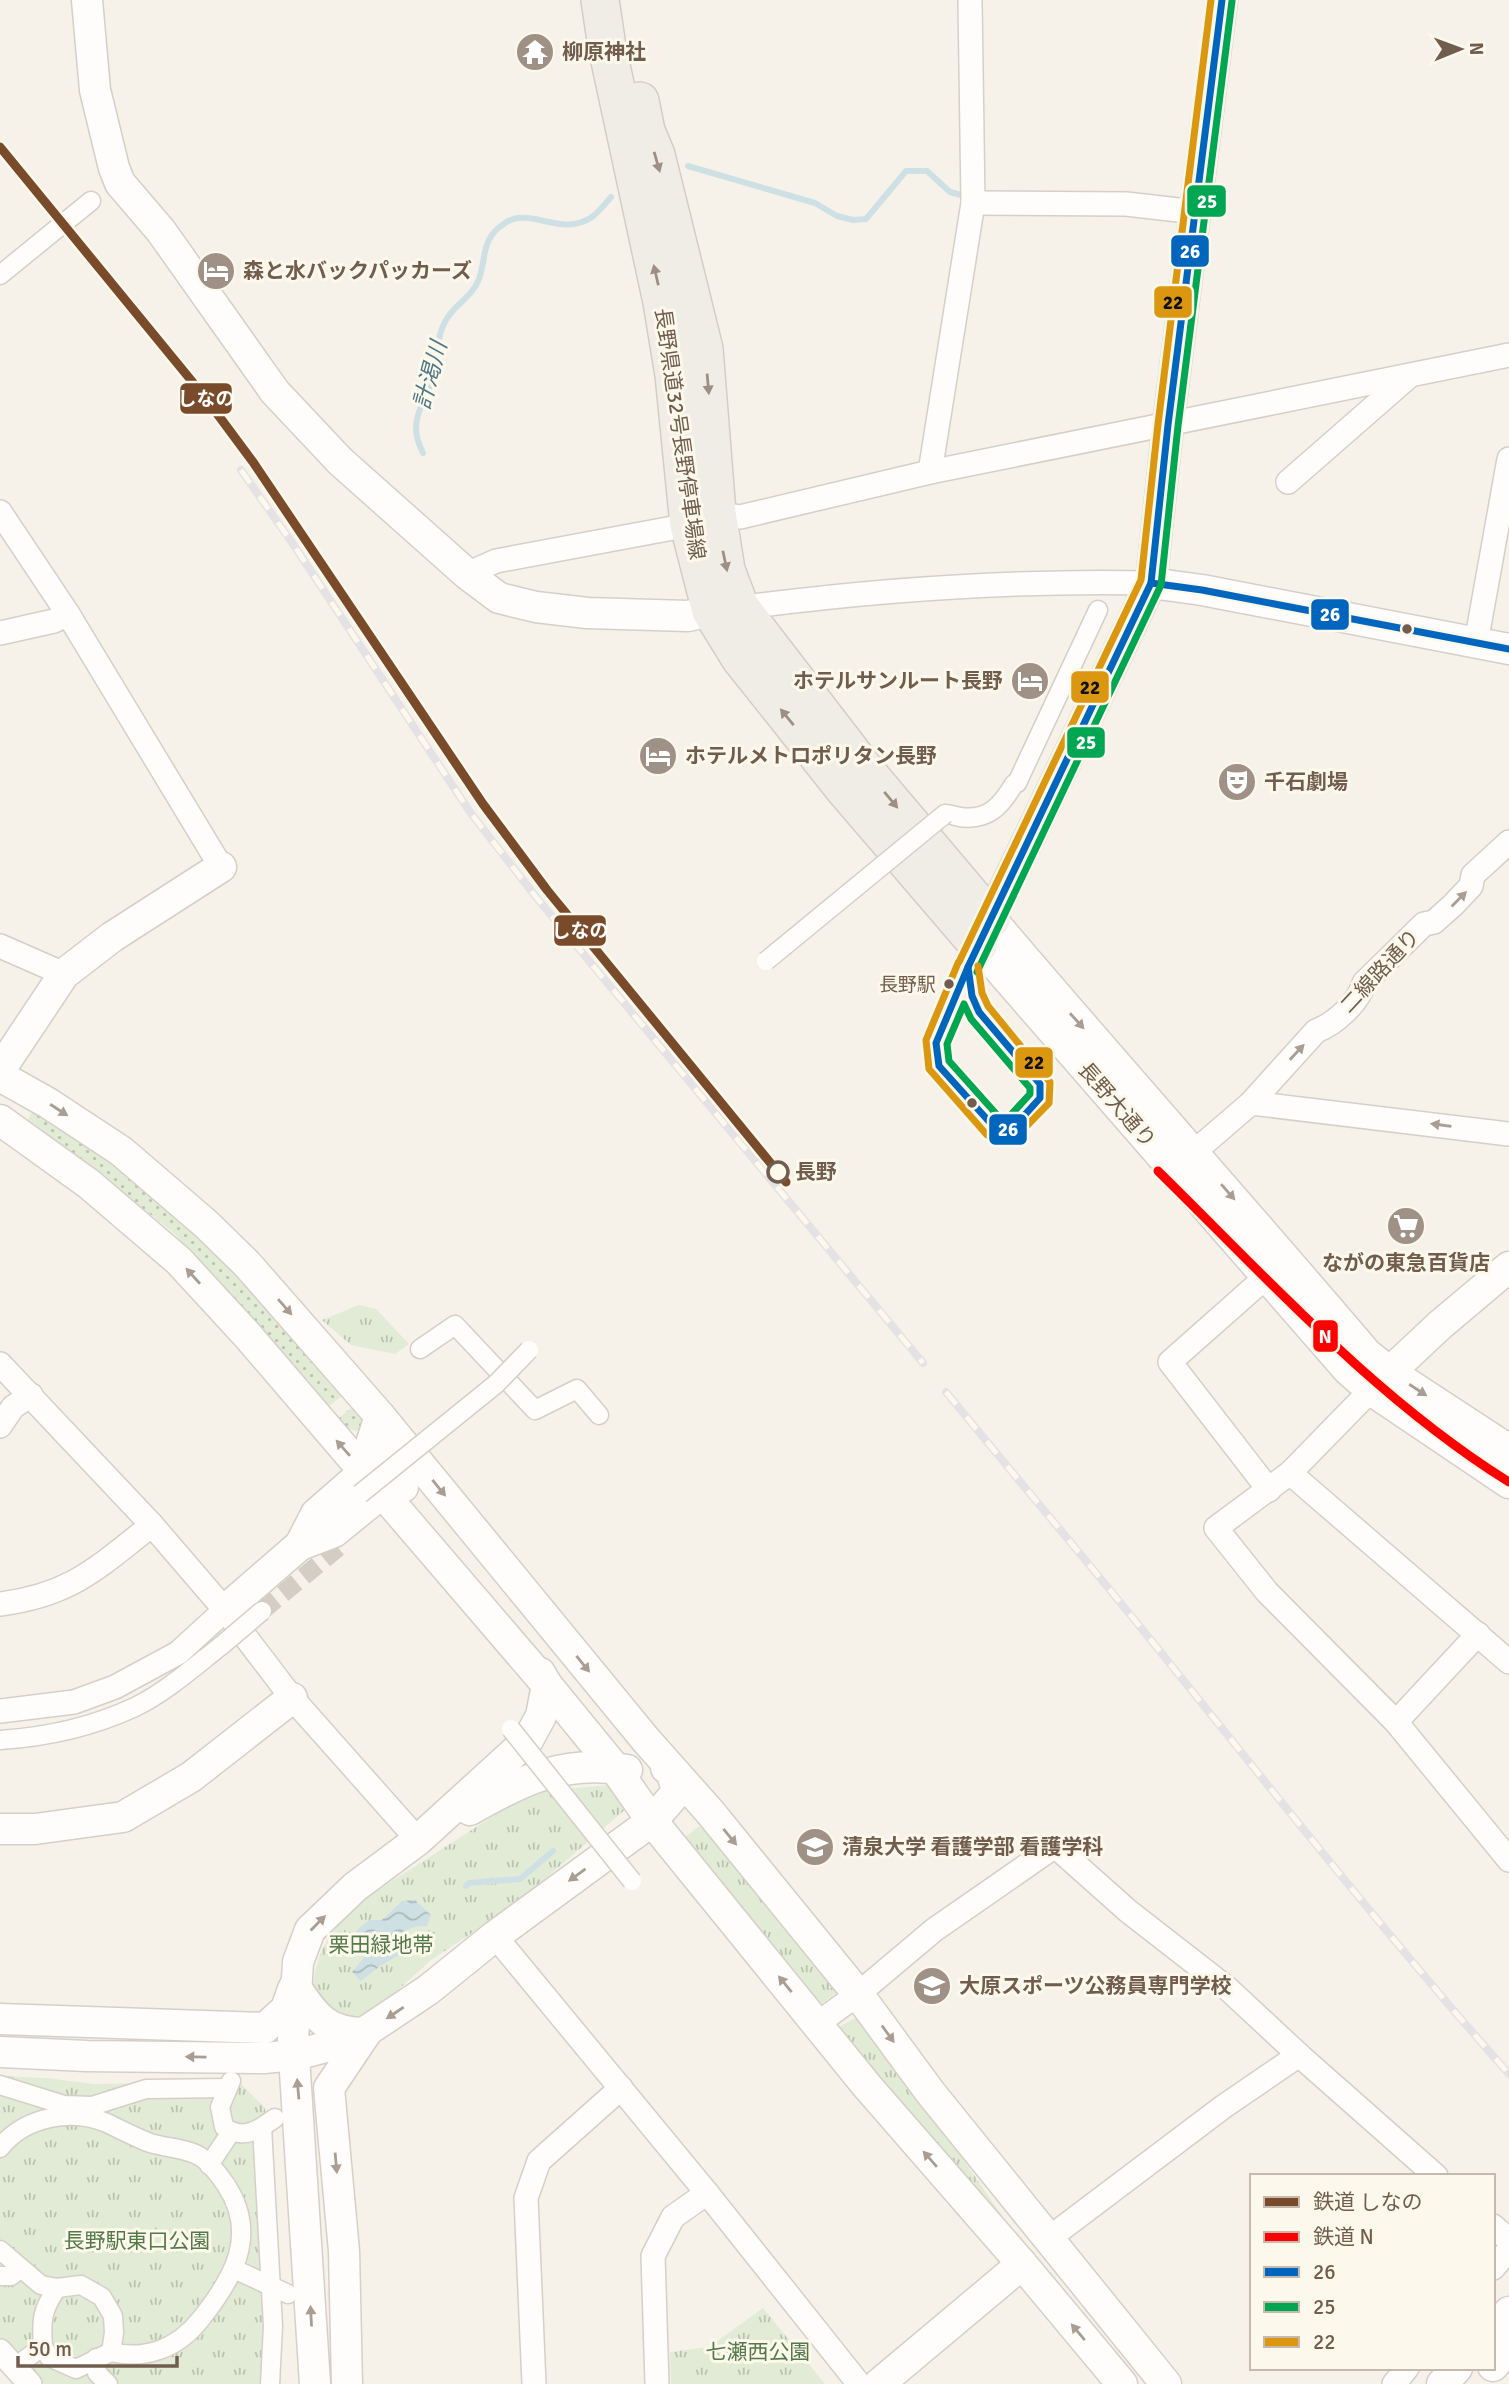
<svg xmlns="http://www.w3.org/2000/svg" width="1509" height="2384" font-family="Signika,'Noto Sans JP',sans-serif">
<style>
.grass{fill:url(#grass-dots)}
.park{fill:url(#park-tufts)}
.water{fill:url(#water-waves)}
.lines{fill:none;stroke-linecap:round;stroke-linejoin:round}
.stream{stroke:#cee0e4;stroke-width:6}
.pedestrian-tunnel{stroke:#d4cdc3;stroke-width:18;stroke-dasharray:18 9;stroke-linecap:butt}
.pedestrian-casing{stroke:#d5cfc8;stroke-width:21}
.minor-casing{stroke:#d5cfc8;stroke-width:26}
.tertiary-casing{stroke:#d5cfc8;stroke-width:33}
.primary-casing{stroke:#d4cdc7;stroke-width:40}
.pedestrian{stroke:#fefdfc;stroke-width:18}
.minor{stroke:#fefdfc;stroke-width:23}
.tertiary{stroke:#fefdfc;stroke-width:30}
.primary{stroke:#f0ede6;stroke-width:37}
.rail-casing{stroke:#e4e2e4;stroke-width:8}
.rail{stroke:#fdf8ec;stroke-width:5;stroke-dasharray:16;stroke-linecap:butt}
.pedestrian-bridge-casing{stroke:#d5cfc8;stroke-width:21;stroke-linecap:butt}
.pedestrian-bridge{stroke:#fefdfc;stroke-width:18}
.bus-1-casing{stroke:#fdf8ec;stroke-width:12}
.bus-2-casing{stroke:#fdf8ec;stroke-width:12}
.bus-3-casing{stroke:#fdf8ec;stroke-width:12}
.bus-1{stroke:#0065bd;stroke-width:7}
.bus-2{stroke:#00a651;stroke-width:7}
.bus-3{stroke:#dc9710;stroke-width:7}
.rail-1-casing{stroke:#fdf8ec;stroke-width:14}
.rail-2-casing{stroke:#fdf8ec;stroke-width:14}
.rail-1{stroke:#7a4b2a;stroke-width:9}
.rail-2{stroke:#f00;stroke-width:9}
.oneway{fill:#9d8f83}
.oneway2{fill:#a99d94}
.bus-dot{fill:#705d4e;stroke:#fdf8ec;stroke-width:2.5}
.stop-dot{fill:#fdf8ec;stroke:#705d4e;stroke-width:3.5}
.labels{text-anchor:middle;stroke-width:6;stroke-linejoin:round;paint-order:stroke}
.bus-label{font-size:19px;fill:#705d4e;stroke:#fdf8ec;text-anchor:end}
.poi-label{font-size:21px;font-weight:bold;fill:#705d4e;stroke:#fdf8ec;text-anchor:start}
.street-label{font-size:21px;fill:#705d4e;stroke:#fdf8ec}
.stop-label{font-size:21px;font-weight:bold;fill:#705d4e;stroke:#fdf8ec;text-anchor:start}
.park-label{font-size:21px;fill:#547a4a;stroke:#fdf8ec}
.water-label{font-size:23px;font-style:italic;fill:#4d7887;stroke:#fdf8ec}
.line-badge{stroke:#fdf8ec;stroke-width:2.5}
.badge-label{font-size:19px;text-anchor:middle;font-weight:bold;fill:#fff}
.pale-badge-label{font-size:19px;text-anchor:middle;font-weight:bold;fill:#111}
</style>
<defs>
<pattern id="grass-dots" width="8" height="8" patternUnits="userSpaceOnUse" patternTransform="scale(1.75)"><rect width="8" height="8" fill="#e1ebd6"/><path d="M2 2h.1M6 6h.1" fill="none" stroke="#bbc2b0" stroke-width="1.8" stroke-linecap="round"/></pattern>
<pattern id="park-tufts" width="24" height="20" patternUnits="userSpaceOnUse" patternTransform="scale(1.75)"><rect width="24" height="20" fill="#e1ebd6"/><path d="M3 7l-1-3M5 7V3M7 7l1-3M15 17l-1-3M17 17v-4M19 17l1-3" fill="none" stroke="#bbc2b0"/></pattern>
<pattern id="water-waves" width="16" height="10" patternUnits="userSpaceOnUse" patternTransform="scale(1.75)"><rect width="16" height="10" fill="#cee0e4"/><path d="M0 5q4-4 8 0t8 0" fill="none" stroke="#acb9bb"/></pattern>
</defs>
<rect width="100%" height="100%" fill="#f6f2ea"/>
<g class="grass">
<path d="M35,1108l67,45 137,118 107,122 -18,14 -155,-175 -145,-113z"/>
<path d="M355,1405l15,18 -13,8 -10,-3 -8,-10z"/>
</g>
<g class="park">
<path d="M359,1305l17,4 33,35 -14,10 -44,-9 -29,-25z"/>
<path d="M612,1785l16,22 -112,97 -85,56 -44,40 -18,12 -15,6 -12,-1 -29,-23c0,-41 21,-70 51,-95l142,-91 43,-18z"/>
<path d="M699,1826l26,25 111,142 -15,11 -137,-166z"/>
<path d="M861,2015l54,69 34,55 58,84 -4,4 -77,-87 -87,-113z"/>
<path d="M0,2076l46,2 48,6 145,-2 26,26 16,276h-237l-44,-47z"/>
<path d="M763,2308l62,76h-154l-1,-32 39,-5z"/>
</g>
<path class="water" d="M415,1900l16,15 -4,11c-14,0 -20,2 -30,13l4,15 -21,12 -19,15 -9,-9 19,-23v-6l-13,-6 -2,-6 13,-11h13l20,-19z"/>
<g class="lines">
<g class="stream">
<path d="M688,166l127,37 22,13 16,4 13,-1 40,-48h21l23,21 11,3"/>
<path d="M423,453c-4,-8 -7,-15 -7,-25 0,-16 10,-30 15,-45 7,-20 4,-44 15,-63 8,-15 27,-24 33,-41 8,-22 1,-40 26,-56 25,-17 56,15 87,-6 7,-5 13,-13 19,-20"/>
<path d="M466,1886l3,-3 51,-4 33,-28"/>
</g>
<path class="pedestrian-tunnel" d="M262,1611l82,-68 -10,-11"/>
<defs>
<g id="pedestrian">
<path d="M0,275l91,-74"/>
<path d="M945,814c4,0 10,2 15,3 28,4 41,-11 54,-33l3,-1 81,-173"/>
<path d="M420,1349l35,-24 80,85 42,-21 22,26"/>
<path d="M0,1740c47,-3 92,-13 135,-33 31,-15 60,-41 87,-62"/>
<path d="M231,2081l-11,26 4,20c14,9 24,8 38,0"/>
<path d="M0,2085l64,20 28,1 54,-17 82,-1"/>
<path d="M0,2148c24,-31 71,-40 107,-25 14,7 28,14 43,20 16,5 37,5 51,14 10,7 19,19 25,28 33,50 7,94 -26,135 -23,29 -55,40 -89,32l3,-19 -1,-17 -11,-19 -21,-12 -24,3 -16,-3 -41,-35"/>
<path d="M209,2165l22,-33"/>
<path d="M234,2269l54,25"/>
<path d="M0,2276h11l9,-8"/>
<path d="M43,2346c-2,-26 -1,-36 14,-58"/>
<path d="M96,2358l1,15 11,11"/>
<path d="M14,2368l29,-22 6,11 27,12 35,-17"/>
<path d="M270,2384l3,-58 -11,-199 13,-9"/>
</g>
<g id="minor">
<path d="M973,203l153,1 70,8"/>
<path d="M930,472l43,-269 -3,-203"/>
<path d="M1288,482l119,-104"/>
<path d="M0,512l68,102 153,253"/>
<path d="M717,513l23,4 190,-45 579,-117"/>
<path d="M467,574l29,-13 193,-36"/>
<path d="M731,609c139,-19 280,-29 420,-26"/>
<path d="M0,633l54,-12 14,-7"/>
<path d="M1476,643l33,-184"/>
<path d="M0,946l64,28"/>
<path d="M1251,1103l65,-72c19,-7 43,-29 48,-48l60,-59 10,-2 19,-17 18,-19 2,-11 36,-33"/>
<path d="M1194,1152l57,-49 258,31"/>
<path d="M1266,1277l-96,85 99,128"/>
<path d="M0,1364l152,161 73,85 67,88 126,142"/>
<path d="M1371,1390l-81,83 -74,55 51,64 129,130 113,138"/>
<path d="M0,1426l13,-19 18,-12"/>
<path d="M1290,1473l219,189"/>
<path d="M0,1604c72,-9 98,-37 152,-79"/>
<path d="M0,1711l74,-9 41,-15 63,-34 47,-43"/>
<path d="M1396,1722l82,-88"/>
<path d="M495,1936l212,257 152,191"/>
<path d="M817,2024l41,-30 76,-64 121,-84 73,65 99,77 72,67 -76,52 -175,132"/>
<path d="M1299,2055l137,121"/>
<path d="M1493,2226l16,14"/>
<path d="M1493,2268l16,-18"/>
<path d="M0,2351l30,33"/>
<path d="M534,2384l-8,-186 13,-37 82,-73"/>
<path d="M657,2384l-4,-128 20,-39 34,-24"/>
<path d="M1394,2384l13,-16"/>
</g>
<g id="tertiary">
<path d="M87,0l8,90 19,78 6,15 41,48 114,161 65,69 127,113 32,24 37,9 51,6 101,3 23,-5"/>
<path d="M1222,0l-54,425 -17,158 -173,362 370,425 23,20 138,93"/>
<path d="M1151,583l51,7 307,59"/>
<path d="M991,919c124,146 252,289 376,435l23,18 119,78"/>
<path d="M0,1070l64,-96 48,-37 109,-70"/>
<path d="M0,1076l48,27 73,48 85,73 41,40 133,152 266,324 64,72 148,182 72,98 236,292"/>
<path d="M0,1120l89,64 90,77 69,75 299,349 67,82 38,54 215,265 155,178 100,120"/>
<path d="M1376,1385l64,-60 69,-58"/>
<path d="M380,1416l-10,31 33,40"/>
<path d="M300,1545l34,-13 48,-39"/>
<path d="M225,1610l75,-65 16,-31 48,-42"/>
<path d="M470,1810c52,-30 94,-51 157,-40"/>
<path d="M0,1829h35l88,-12 68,-40 101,-79"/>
<path d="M295,1986c20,30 31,47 70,47"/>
<path d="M0,2019l265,9 21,-19 7,-20"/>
<path d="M0,2052l87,4 177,2 31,-3 58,-15 75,-50 67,-54 157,-115 25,-29 -6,-23 -5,-1"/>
<path d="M1493,2329l16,-17"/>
<path d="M1493,2366l16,-18"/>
<path d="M315,2384l-22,-343 5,-79 12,-32 45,-43 63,-47 110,-100 13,-24 6,-31 -7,-12"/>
<path d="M347,2384l-3,-133 -15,-163 37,-55"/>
<path d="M879,2384l143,-120"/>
<path d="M1442,2384l15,-16"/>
</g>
<g id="primary">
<path d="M600,0l7,47 55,255 12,73 15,150 22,86 29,47 105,132 133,155"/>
<path d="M640,101l6,30 10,24 48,194 13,164 9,57 14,37 126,164 125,148"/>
</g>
</defs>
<use href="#pedestrian" class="pedestrian-casing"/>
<use href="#minor" class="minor-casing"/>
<use href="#tertiary" class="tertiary-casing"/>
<use href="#primary" class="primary-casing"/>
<use href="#pedestrian" class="pedestrian"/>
<use href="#minor" class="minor"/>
<use href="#tertiary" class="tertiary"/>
<use href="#primary" class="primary"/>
<defs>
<g id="rail">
<path d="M241,470l54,77 175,265 66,85 387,466"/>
<path d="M946,1392c76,93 154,184 229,278 110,136 218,273 334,404"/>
</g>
</defs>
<use href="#rail" class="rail-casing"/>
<use href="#rail" class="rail"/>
<defs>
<g id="pedestrian-bridge">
<path d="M766,961l179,-147"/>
<path d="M360,1494l136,-110 33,-34"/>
<path d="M222,1645l40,-34"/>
<path d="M511,1729l121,152"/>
</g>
</defs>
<use href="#pedestrian-bridge" class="pedestrian-bridge-casing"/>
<use href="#pedestrian-bridge" class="pedestrian-bridge"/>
<defs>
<g id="bus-1">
<path d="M1151,583l51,7 307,59"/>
<path d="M968,967l183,-384 17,-158 54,-425"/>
<path d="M968,967l4,29 7,16 61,72v14l-29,32 -17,-3 -55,-61 -3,-23z"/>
</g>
<g id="bus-2">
<path d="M977,972l184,-387 17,-159 54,-425"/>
<path d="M964,1004l7,15 59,69v6l-23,25 -8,-2 -50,-56 -2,-17z"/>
</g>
<g id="bus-3">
<path d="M959,962l182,-382 17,-156 53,-424"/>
<path d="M958,963l-32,77 3,29 58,66 26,5 36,-37 1,-21 -62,-76 -6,-13 -4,-27"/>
</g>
</defs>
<use href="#bus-1" class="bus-1-casing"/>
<use href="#bus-2" class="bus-2-casing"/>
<use href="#bus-3" class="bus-3-casing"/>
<use href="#bus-1" class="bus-1"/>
<use href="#bus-2" class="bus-2"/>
<use href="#bus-3" class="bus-3"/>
<defs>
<path id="rail-1" d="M0,147l204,249 49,66 230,342 64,86 239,292"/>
<path id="rail-2" d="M1158,1171c111,109 218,228 351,311"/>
</defs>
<use href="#rail-1" class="rail-1-casing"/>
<use href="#rail-2" class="rail-2-casing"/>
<use href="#rail-1" class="rail-1"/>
<use href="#rail-2" class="rail-2"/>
</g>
<defs><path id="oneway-solid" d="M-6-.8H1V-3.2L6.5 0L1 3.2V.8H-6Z" transform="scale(1.75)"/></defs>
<g class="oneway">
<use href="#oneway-solid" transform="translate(657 162) rotate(74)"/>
<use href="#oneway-solid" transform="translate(656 275) rotate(-103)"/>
<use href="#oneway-solid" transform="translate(708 384) rotate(85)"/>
<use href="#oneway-solid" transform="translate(725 561) rotate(78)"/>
<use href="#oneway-solid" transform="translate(787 717) rotate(-129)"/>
<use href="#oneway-solid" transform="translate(891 800) rotate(50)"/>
</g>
<g class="oneway2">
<use href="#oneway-solid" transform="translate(1459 899) rotate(-45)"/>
<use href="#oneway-solid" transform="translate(1077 1021) rotate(48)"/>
<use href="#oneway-solid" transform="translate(1297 1052) rotate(-47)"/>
<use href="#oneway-solid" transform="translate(59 1110) rotate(33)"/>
<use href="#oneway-solid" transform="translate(1441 1125) rotate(-172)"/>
<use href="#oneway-solid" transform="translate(1228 1192) rotate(49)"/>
<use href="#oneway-solid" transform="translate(193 1276) rotate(-132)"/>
<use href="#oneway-solid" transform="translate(285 1307) rotate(49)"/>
<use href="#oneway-solid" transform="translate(1418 1390) rotate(33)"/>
<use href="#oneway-solid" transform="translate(343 1448) rotate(-131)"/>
<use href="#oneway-solid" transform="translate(439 1488) rotate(51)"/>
<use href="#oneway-solid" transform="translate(583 1664) rotate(51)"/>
<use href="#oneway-solid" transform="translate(730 1837) rotate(51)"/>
<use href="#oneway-solid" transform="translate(577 1875) rotate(144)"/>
<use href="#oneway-solid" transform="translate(318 1923) rotate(-45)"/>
<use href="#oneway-solid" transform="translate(785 1984) rotate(-129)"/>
<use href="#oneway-solid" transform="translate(395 2013) rotate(146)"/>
<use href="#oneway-solid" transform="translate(888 2034) rotate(54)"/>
<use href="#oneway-solid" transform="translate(196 2057) rotate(-179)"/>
<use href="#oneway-solid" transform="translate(298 2089) rotate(-95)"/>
<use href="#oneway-solid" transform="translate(930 2159) rotate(-131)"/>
<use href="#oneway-solid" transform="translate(336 2163) rotate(85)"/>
<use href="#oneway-solid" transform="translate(311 2316) rotate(-93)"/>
<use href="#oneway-solid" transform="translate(1078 2332) rotate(-130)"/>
</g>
<defs>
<symbol id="temple-disc" viewBox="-11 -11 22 22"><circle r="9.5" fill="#9f9185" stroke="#fdf8ec"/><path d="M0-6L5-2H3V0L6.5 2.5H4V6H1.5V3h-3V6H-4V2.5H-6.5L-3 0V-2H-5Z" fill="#fff"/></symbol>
<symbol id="hotel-disc" viewBox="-11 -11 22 22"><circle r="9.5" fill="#9f9185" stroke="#fdf8ec"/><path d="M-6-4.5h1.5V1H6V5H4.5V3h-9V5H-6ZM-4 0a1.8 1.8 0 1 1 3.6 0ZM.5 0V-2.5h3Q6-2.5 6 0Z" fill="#fff"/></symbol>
<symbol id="theatre-disc" viewBox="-11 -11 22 22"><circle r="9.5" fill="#9f9185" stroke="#fdf8ec"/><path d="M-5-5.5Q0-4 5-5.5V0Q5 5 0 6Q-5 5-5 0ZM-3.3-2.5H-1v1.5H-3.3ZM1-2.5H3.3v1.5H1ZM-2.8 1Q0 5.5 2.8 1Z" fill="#fff"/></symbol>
<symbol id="supermarket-disc" viewBox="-11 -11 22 22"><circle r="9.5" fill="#9f9185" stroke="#fdf8ec"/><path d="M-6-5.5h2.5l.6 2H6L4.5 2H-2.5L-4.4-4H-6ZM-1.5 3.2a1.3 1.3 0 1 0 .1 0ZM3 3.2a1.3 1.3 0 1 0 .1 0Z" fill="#fff"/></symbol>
<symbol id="university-disc" viewBox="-11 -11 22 22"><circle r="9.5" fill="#9f9185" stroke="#fdf8ec"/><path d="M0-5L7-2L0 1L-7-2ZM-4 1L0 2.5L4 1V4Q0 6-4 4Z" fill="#fff"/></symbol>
</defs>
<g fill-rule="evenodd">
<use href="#temple-disc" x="513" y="30" width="44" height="44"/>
<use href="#hotel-disc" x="194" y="249" width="44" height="44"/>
<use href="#hotel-disc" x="1008" y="659" width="44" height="44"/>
<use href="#hotel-disc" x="636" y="734" width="44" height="44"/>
<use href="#theatre-disc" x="1215" y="760" width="44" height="44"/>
<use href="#supermarket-disc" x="1384" y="1204" width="44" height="44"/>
<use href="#university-disc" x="793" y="1825" width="44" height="44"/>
<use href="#university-disc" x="910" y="1964" width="44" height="44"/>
</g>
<g class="bus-dot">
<circle cx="1407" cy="629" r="6"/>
<circle cx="949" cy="984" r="6"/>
<circle cx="972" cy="1103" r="6"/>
</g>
<circle class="stop-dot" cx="778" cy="1172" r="10"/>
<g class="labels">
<g class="bus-label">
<text x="936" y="991">長野駅</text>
</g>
<g class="poi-label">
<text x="562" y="59">柳原神社</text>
<text x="243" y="278">森と水バックパッカーズ</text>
<text x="1003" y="688" text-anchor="end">ホテルサンルート長野</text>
<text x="685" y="763">ホテルメトロポリタン長野</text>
<text x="1264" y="789">千石劇場</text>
<text x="1406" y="1270" text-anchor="middle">ながの東急百貨店</text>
<text x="842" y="1854">清泉大学 看護学部 看護学科</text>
<text x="959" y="1993">大原スポーツ公務員専門学校</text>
</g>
<g class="street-label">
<text transform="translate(680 434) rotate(82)" y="7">長野県道32号長野停車場線</text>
<text transform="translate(1380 971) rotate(-47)" y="7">二線路通り</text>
<text transform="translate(1117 1105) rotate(49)" y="7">長野大通り</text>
</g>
<g class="stop-label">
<text x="795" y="1179">長野</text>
</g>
<g class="park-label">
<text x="381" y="1952">栗田緑地帯</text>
<text x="137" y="2248">長野駅東口公園</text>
<text x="758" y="2359">七瀬西公園</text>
</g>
<g class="water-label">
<text transform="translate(430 375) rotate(-75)" y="8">計渇川</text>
</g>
</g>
<g class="line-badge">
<rect x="1186" y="184" width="41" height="34" rx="7" fill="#00a651"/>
<rect x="1170" y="234" width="40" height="34" rx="7" fill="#0065bd"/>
<rect x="1153" y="285" width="40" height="34" rx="7" fill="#dc9710"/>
<rect x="179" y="382" width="54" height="33" rx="7" fill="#7a4b2a"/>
<rect x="1310" y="598" width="40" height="33" rx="7" fill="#0065bd"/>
<rect x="1070" y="670" width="40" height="34" rx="7" fill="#dc9710"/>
<rect x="1066" y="726" width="40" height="33" rx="7" fill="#00a651"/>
<rect x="553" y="914" width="54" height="33" rx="7" fill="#7a4b2a"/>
<rect x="1014" y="1046" width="40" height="33" rx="7" fill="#dc9710"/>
<rect x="988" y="1113" width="40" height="33" rx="7" fill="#0065bd"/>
<rect x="1312" y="1319" width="27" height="34" rx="7" fill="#f00"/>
</g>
<g class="badge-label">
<text x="1207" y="208">25</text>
<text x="1190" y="258">26</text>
<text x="206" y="405">しなの</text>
<text x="1330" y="621">26</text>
<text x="1086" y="749">25</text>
<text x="580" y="937">しなの</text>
<text x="1008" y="1136">26</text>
<text x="1325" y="1343">N</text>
</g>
<g class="pale-badge-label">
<text x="1173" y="309">22</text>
<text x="1090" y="694">22</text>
<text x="1034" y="1069">22</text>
</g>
<rect x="1250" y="2174" width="245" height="196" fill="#fdf8ec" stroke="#c5baad" stroke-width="2"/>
<rect x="1264" y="2197" width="35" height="10" fill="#7a4b2a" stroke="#c5baad" stroke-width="2"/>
<text x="1313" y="2209" font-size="21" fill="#705d4e">鉄道 しなの</text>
<rect x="1264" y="2232" width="35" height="10" fill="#ff0000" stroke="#c5baad" stroke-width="2"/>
<text x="1313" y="2244" font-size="21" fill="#705d4e">鉄道 N</text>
<rect x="1264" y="2267" width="35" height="10" fill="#0065bd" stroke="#c5baad" stroke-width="2"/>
<text x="1313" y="2279" font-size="21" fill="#705d4e">26</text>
<rect x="1264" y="2302" width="35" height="10" fill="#00a651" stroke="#c5baad" stroke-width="2"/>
<text x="1313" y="2314" font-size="21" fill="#705d4e">25</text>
<rect x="1264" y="2337" width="35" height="10" fill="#dc9710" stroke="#c5baad" stroke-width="2"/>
<text x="1313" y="2349" font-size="21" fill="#705d4e">22</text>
<g transform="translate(1460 49) rotate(89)" stroke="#fdf8ec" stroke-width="5" paint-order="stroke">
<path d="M0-5L12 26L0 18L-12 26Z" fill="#705d4e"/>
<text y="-10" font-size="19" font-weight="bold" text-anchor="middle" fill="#705d4e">N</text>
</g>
<path d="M18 2356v10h159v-10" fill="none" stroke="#705d4e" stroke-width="3.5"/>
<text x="28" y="2356" font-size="21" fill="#705d4e" stroke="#fdf8ec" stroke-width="5" paint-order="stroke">50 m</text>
</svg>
